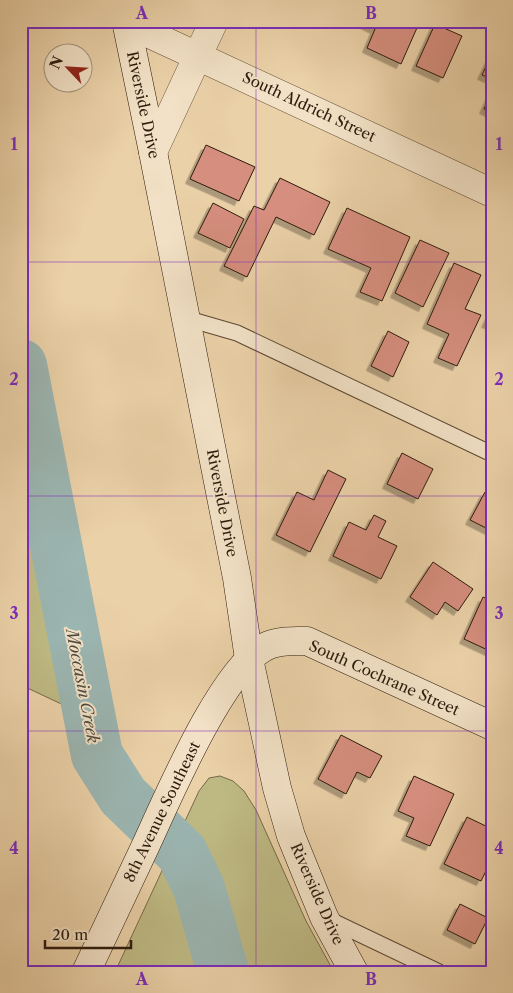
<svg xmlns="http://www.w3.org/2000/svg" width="513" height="993" font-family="'Libre Caslon Text',serif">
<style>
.green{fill:#beb983;stroke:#756a48}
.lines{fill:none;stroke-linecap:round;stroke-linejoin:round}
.river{stroke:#9bb5b1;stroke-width:52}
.building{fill:#d68e7e;stroke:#2c1b0c;filter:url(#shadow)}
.lane-casing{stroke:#5c4833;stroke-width:17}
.street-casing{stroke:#5c4833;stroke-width:29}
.secondary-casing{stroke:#2c1b0c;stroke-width:29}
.lane{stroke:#f2e1c6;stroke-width:15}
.street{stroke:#f2e1c6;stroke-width:28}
.secondary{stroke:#f2e1c6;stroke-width:28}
.grid{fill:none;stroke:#7b2cbf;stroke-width:1;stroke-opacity:0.55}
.labels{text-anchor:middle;stroke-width:4;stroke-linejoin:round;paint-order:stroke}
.street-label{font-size:15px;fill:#2c1b0c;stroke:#f2e1c6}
.water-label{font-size:16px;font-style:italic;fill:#4d493e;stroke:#f2e1c6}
.neatline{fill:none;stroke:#7b2cbf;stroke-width:2}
.grid-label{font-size:16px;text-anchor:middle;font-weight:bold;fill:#7b2cbf}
</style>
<defs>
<filter id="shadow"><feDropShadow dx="-4.5" dy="4.5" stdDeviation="0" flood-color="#0004"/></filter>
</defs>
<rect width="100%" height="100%" fill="#ebd1a8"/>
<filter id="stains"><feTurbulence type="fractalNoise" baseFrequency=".004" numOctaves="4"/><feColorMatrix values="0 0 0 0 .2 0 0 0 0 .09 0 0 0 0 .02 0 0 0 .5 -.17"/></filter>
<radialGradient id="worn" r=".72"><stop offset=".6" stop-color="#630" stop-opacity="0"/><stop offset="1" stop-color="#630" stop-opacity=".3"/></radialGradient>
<g class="green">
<path d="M21,365l68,352 -68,-32z"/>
<path d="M220,776l13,5 11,10 12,19 50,111 28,51h-219l84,-181 10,-13z"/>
</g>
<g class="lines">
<path class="river" d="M21,365l76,390 26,41 59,57 17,35 24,84"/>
</g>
<g class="building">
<path d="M359,21h61l-19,43 -34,-16 8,-19z"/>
<path d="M435,24l27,12 -19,42 -27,-12z"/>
<path d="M492,54v25l-10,-4z"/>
<path d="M492,92v21l-8,-4z"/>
<path d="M206,145l49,22 -16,34 -49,-22z"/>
<path d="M280,178l50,24 -16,33 -38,-18 -29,60 -23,-11 30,-60 10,4z"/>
<path d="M213,203l31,16 -14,29 -32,-15z"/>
<path d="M347,208l63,29 -28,64 -22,-9 11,-24 -43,-19z"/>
<path d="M420,240l29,13 -26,54 -28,-14z"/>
<path d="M454,263l27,12 -16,34 16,6 -24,51 -19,-8 11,-24 -22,-10z"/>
<path d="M492,311v14l-6,-2z"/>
<path d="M388,331l21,11 -16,35 -22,-11z"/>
<path d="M402,453l31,16 -15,30 -31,-15z"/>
<path d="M328,470l18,9 -36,73 -34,-17 21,-43 17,8z"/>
<path d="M485,492l7,3v36l-22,-11z"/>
<path d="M374,515l12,6 -8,16 19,9 -16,33 -48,-23 16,-34 17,8z"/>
<path d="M433,562l40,27 -15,22 -13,-9 -8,13 -27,-18z"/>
<path d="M483,597l9,4v51l-28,-13z"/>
<path d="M341,735l41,21 -12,22 -13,-6 -11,22 -28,-15z"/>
<path d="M414,776l40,18 -24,52 -24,-10 8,-18 -16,-7z"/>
<path d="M467,817l25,12v30l-11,22 -37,-17z"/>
<path d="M460,904l28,14 -13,26 -28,-14z"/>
</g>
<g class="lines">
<defs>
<g id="lane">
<path d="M185,318l52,15 255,121"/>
<path d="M328,919l111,53"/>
</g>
<g id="street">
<path d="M126,23l366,170"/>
<path d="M153,152l61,-131"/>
</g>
<g id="secondary">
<path d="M126,21l27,131 84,426 12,81 28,129 14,48 33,81 30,55"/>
<path d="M86,972c20,-42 39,-83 59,-125 21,-45 79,-184 124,-202 12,-5 26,-4 38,-4l185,85"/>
</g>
</defs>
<use href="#lane" class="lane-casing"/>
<use href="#street" class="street-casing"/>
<use href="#secondary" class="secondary-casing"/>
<use href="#lane" class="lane"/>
<use href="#street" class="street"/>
<use href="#secondary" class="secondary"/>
</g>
<path class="grid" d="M256,21v951M21,262h471M21,496h471M21,731h471"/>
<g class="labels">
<g class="street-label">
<text transform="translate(143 105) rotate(78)" y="5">Riverside Drive</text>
<text transform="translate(309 107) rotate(25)" y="5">South Aldrich Street</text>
<text transform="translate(222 503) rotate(79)" y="5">Riverside Drive</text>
<text transform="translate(384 678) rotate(24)" y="5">South Cochrane Street</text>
<text transform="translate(162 812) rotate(-64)" y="5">8th Avenue Southeast</text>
<text transform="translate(317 894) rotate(66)" y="5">Riverside Drive</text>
</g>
<g class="water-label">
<text transform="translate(83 686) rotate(79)" y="6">Moccasin Creek</text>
</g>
</g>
<rect width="513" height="993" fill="none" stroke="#ebd1a8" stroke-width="55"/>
<g transform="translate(68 68) rotate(295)"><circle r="24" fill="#f2e1c6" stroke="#a3927c"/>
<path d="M0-4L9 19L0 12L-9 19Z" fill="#8f2418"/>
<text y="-8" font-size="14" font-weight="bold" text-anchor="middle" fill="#2c1b0c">N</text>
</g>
<path d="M45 940v8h86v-8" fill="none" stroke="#2c1b0c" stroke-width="2.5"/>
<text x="52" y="940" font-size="15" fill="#2c1b0c" stroke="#f2e1c6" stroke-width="4" paint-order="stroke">20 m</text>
<rect x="28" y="28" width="458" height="938" class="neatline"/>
<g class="grid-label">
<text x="142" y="19">A</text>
<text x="371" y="19">B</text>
<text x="14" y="150">1</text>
<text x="499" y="150">1</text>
<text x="14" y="385">2</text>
<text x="499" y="385">2</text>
<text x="14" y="619">3</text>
<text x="499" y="619">3</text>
<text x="14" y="854">4</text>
<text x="499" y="854">4</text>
<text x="142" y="985">A</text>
<text x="371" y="985">B</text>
</g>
<rect width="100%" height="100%" filter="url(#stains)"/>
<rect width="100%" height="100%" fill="url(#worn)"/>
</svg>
